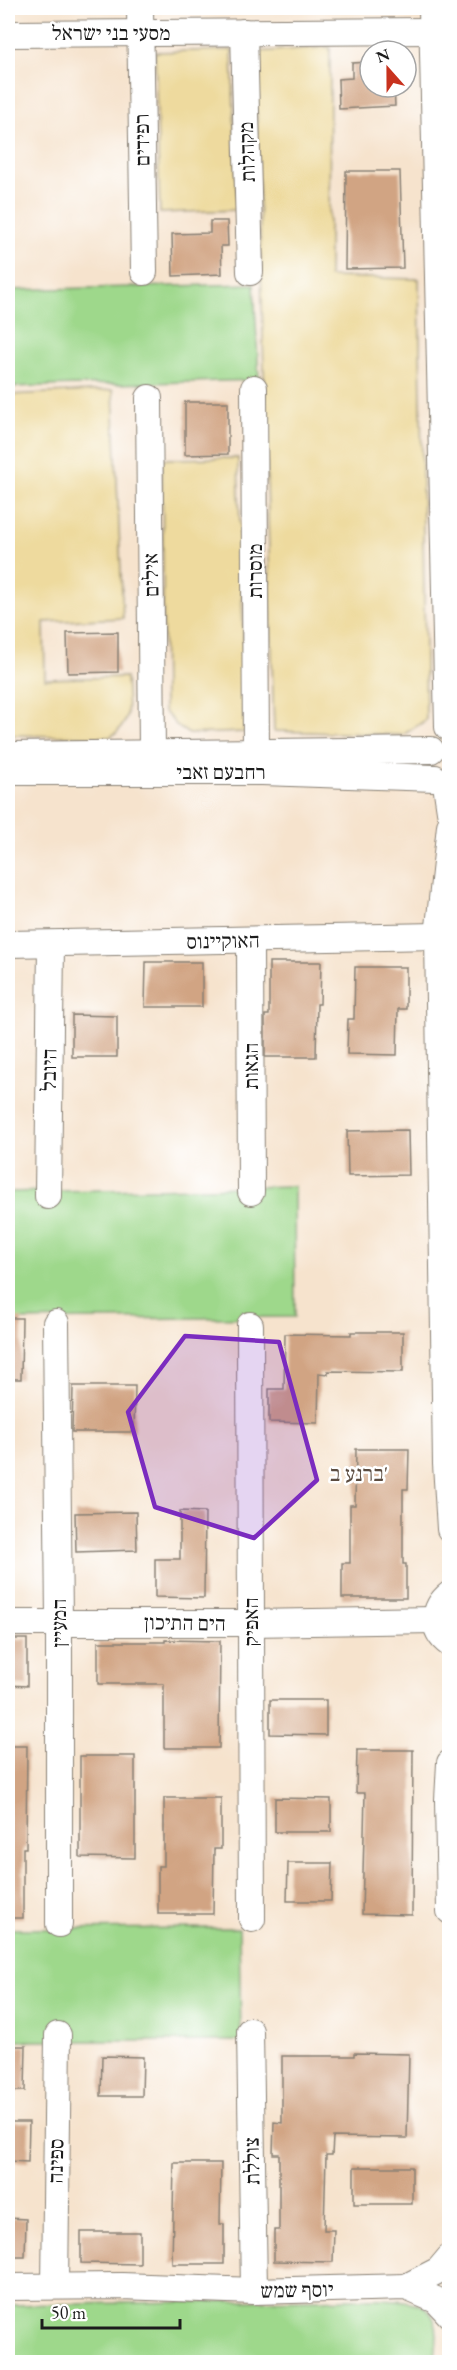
<svg xmlns="http://www.w3.org/2000/svg" width="457" height="2370" font-family="'EB Garamond','Frank Ruhl Libre',serif">
<style>
.green{fill:#9ed88b;stroke:#5d7a54;stroke-width:1.5}
.sand{fill:#eeda9e;stroke:#857b5d;stroke-width:1.5}
.building{fill:#d1a483}
.lines{fill:none;stroke-linecap:round;stroke-linejoin:round}
.minor-casing{stroke:#898074;stroke-width:28}
.minor{stroke:#fff;stroke-width:26}
.marked{fill:#7b2cbf;fill-opacity:0.2;stroke:#7b2cbf;stroke-width:4.5;stroke-linejoin:round}
.labels{text-anchor:middle;stroke-width:5;stroke-linejoin:round;paint-order:stroke}
.street-label{font-size:21px;fill:#1c1c1c;stroke:#fff}
.neighbourhood-label{font-size:22px;fill:#5b4c40;stroke:#fff}
</style>
<rect width="100%" height="100%" fill="#fff"/>
<filter id="ink" filterUnits="userSpaceOnUse"><feTurbulence type="fractalNoise" baseFrequency=".0167" numOctaves="2"/><feDisplacementMap in="SourceGraphic" scale="12" xChannelSelector="R" yChannelSelector="G"/><feConvolveMatrix kernelMatrix="1 2 1 2 8 2 1 2 1" color-interpolation-filters="sRGB"/></filter>
<filter id="wash" filterUnits="userSpaceOnUse"><feTurbulence type="fractalNoise" baseFrequency=".008" numOctaves="4" result="noise"/><feDisplacementMap in="SourceGraphic" scale="24" xChannelSelector="R" yChannelSelector="G"/><feGaussianBlur stdDeviation="1.35" result="paint"/><feColorMatrix in="noise" values="0 0 0 0 0 0 0 0 0 0 0 0 0 0 0 0 0 1.4 0 .05"/><feComposite in="paint" operator="in"/></filter>
<g filter="url(#wash)">
<rect width="100%" height="100%" fill="#f6e3cd"/>
<g class="green">
<path d="M254,284l5,96 -251,7v-97z"/>
<path d="M294,1186l1,131 -287,3v-128z"/>
<path d="M239,1928l2,113h-233v-112z"/>
<path d="M308,2300c26,0 96,-6 116,7 9,6 13,18 13,28 -1,10 0,19 -4,27h-425v-57z"/>
</g>
<g class="sand">
<path d="M330,47l-1,230 90,2 7,441 -23,15 -129,-4 -19,-679z"/>
<path d="M232,50l5,160 -77,3 -5,-161z"/>
<path d="M113,390l10,228 -79,4 1,57 81,-2c1,25 8,46 -16,60l-102,-2v-340z"/>
<path d="M238,458l8,274 -57,2 -11,-7 -14,-16 -2,-252z"/>
</g>
<g id="blocks">
<g class="building">
<path d="M370,62v25h24l1,19 -56,3 -1,-30 14,-1v-15z"/>
<path d="M346,171h54l3,97 -58,1z"/>
<path d="M210,221h17l1,25h-7l1,28 -49,2 -1,-42 38,-1z"/>
<path d="M185,402h43v52l-43,1z"/>
<path d="M118,632v40l-50,1 -1,-40z"/>
<path d="M146,962h56v45h-57z"/>
<path d="M269,962h52l-1,42h-3l-1,53h-51v-42h4z"/>
<path d="M355,967h51v42h-8l-1,46 -50,-1 1,-35h6z"/>
<path d="M72,1015l45,1v41h-45z"/>
<path d="M408,1130l1,45 -61,1 -1,-45z"/>
<path d="M8,1318h14l-1,61h-13z"/>
<path d="M351,1332h52v40l-75,-1v3l-9,-1 -1,50 -49,-1v-33h15l1,-55 66,1z"/>
<path d="M73,1386h62l-1,46h-62z"/>
<path d="M356,1449h53l-1,40h-5v75h3v34h-64v-35h8v-58h5z"/>
<path d="M180,1511l25,1 -1,86 -49,-1v-38h25z"/>
<path d="M136,1512l1,38 -61,2 -1,-39z"/>
<path d="M8,1639h19v47l-19,-1z"/>
<path d="M165,1640l55,1 -1,107h-55v-64h-66v-42h67z"/>
<path d="M270,1700h56v35l-56,-1z"/>
<path d="M8,1746h19l-1,102h-3v70h-15z"/>
<path d="M357,1750h56l-1,165 -50,-1 3,-121h-9z"/>
<path d="M80,1756h55v102l-55,-1z"/>
<path d="M164,1798h57v51h-7l-1,65h-55v-48h6z"/>
<path d="M275,1798l56,1v33h-56z"/>
<path d="M288,1863h44l-1,38h-44z"/>
<path d="M8,2046h18l-1,45h-17z"/>
<path d="M354,2053l55,1 -2,84 -74,-1 -1,18h-6l-2,75h10l-1,32 -59,-1v-31h5v-76h-6l1,-32 8,1v-67h72z"/>
<path d="M102,2056l41,1 -1,39h-41z"/>
<path d="M8,2122h21l-1,40 -20,-1z"/>
<path d="M174,2163h47l-1,61h4v40h-52z"/>
<rect x="354" y="2167" width="58" height="37"/>
<path d="M8,2218l18,1 -1,38h-17z"/>
<path d="M81,2232h59v32l-59,-1z"/>
</g>
</g>
</g>
<g filter="url(#ink)">
<use href="#blocks" fill-opacity="0" stroke="#898074" stroke-width="1.5"/>
<g class="lines">
<defs>
<g id="minor">
<path d="M140,8l4,264"/>
<path d="M432,8l16,719"/>
<path d="M244,32l6,240"/>
<path d="M8,34l423,-3"/>
<path d="M254,388l2,365"/>
<path d="M149,398l3,354"/>
<path d="M8,755l423,-5"/>
<path d="M8,772h254l173,6"/>
<path d="M447,791l3,20"/>
<path d="M450,826l-12,110 8,528 4,65"/>
<path d="M250,941l1,251"/>
<path d="M8,944l430,-8"/>
<path d="M48,1196l3,-252"/>
<path d="M56,1323l3,298v303"/>
<path d="M250,1325l2,594"/>
<path d="M450,1594c-17,13 -20,37 0,50"/>
<path d="M8,1623h243l184,-3"/>
<path d="M450,1763l-2,37 2,111"/>
<path d="M250,2031l4,260"/>
<path d="M55,2286l3,-251"/>
<path d="M8,2287l114,-1 132,5 152,-4 30,13 14,15"/>
<path d="M406,2287l33,-17 11,-13"/>
</g>
</defs>
<use href="#minor" class="minor-casing"/>
<use href="#minor" class="minor"/>
</g>
</g>
<path class="marked" d="M185,1336l94,6 38,138 -63,58 -99,-31 -27,-95z"/>
<g class="labels">
<g class="street-label">
<text x="111" y="40">מסעי בני ישראל</text>
<text transform="translate(142 140) rotate(-91)" y="7">רפידים</text>
<text transform="translate(247 152) rotate(-92)" y="7">מקהלות</text>
<text transform="translate(255 571) rotate(-90)" y="7">מוסרות</text>
<text transform="translate(151 575) rotate(-91)" y="7">אילים</text>
<text x="221" y="779">רחבעם זאבי</text>
<text transform="translate(223 941) rotate(-1)" y="7">האוקיינוס</text>
<text transform="translate(251 1066) rotate(-90)" y="7">הגאות</text>
<text transform="translate(49 1070) rotate(-89)" y="7">היובל</text>
<text transform="translate(251 1622) rotate(-90)" y="7">האפיק</text>
<text transform="translate(59 1623) rotate(-90)" y="7">המעיין</text>
<text transform="translate(185 1623) rotate(1)" y="7">הים התיכון</text>
<text transform="translate(56 2161) rotate(-89)" y="7">ספינה</text>
<text transform="translate(252 2161) rotate(-91)" y="7">צוללת</text>
<text transform="translate(297 2290) rotate(-1)" y="7">יוסף שמש</text>
</g>
<g class="neighbourhood-label">
<text x="359" y="1481">ברנע ב'</text>
</g>
</g>
<rect width="457" height="2370" fill="none" stroke="#fff" stroke-width="30"/>
<g transform="translate(388 69) rotate(339)"><circle r="28" fill="#ffffff" stroke="#a4a4a4" stroke-width="1.5"/>
<path d="M0-4.5L10 22L0 15L-10 22Z" fill="#c8321e"/>
<text y="-9" font-size="16" font-weight="bold" text-anchor="middle" fill="#1c1c1c">N</text>
</g>
<path d="M42 2319v9h138v-9" fill="none" stroke="#1c1c1c" stroke-width="3"/>
<text x="51" y="2319" font-size="18" fill="#1c1c1c" stroke="#ffffff" stroke-width="4.5" paint-order="stroke">50 m</text>
</svg>
